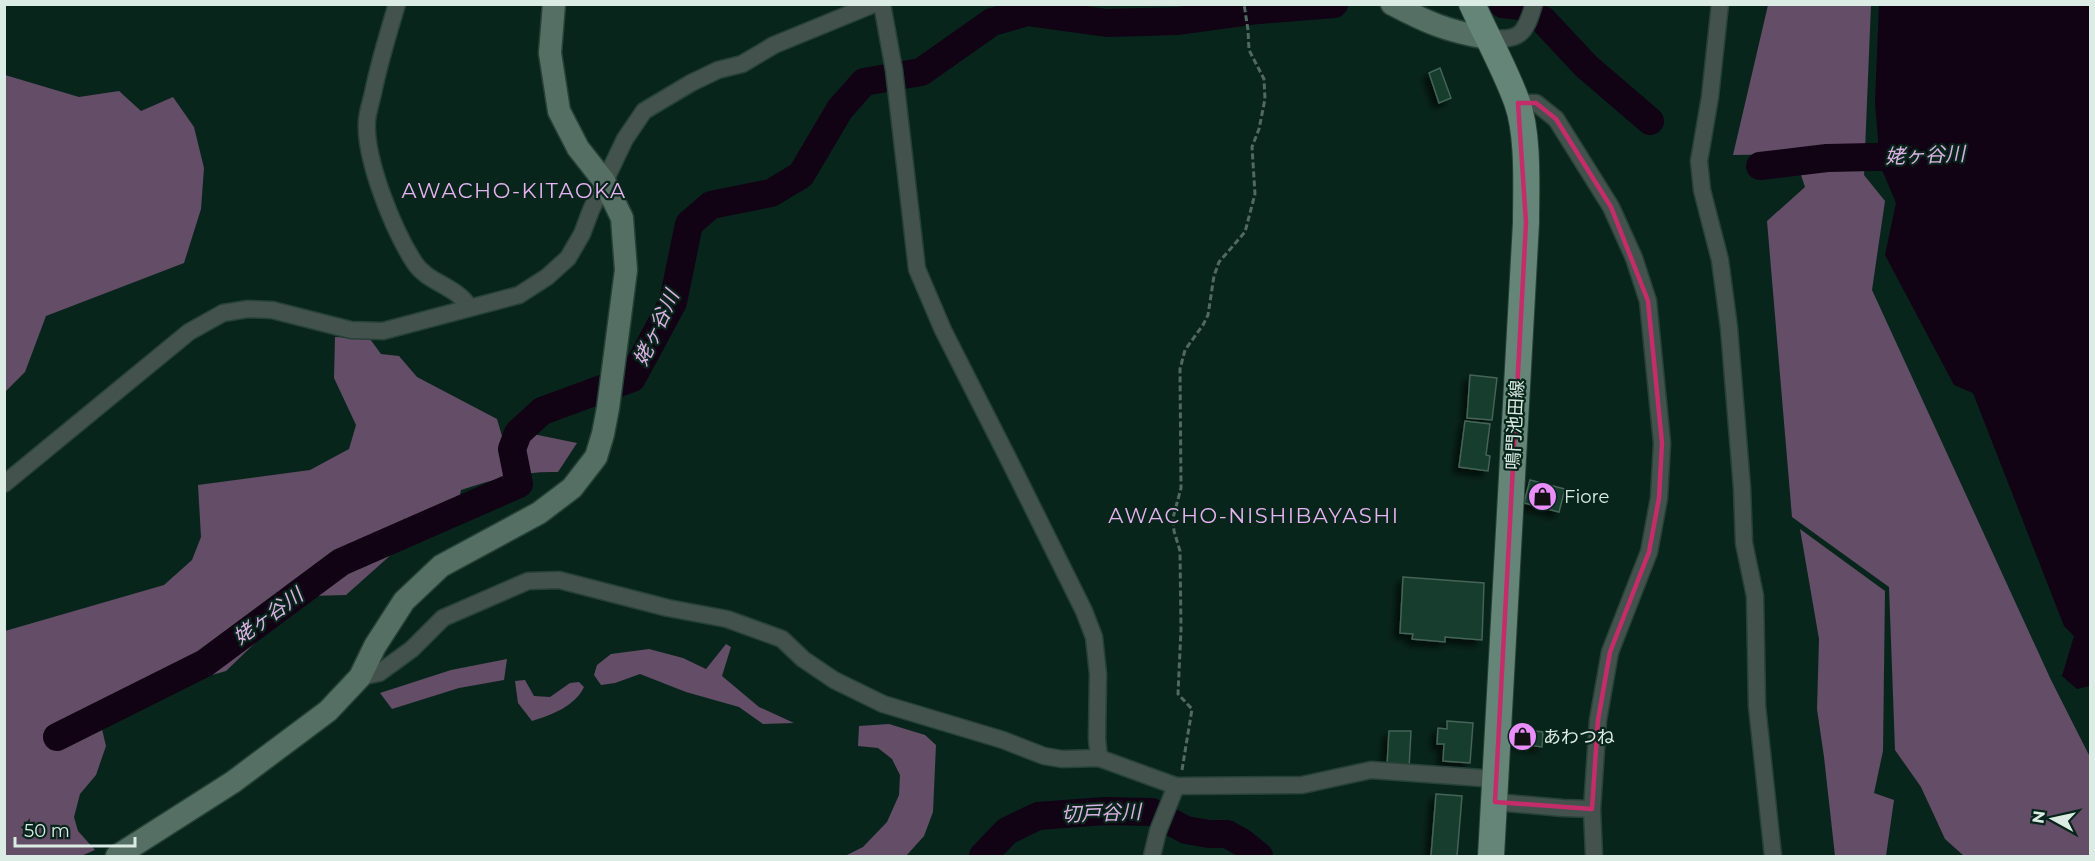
<svg xmlns="http://www.w3.org/2000/svg" width="2095" height="861" font-family="Montserrat,'Noto Sans JP',sans-serif">
<style>
.forest{fill:#634d67}
.water{fill:#110214}
.lines{fill:none;stroke-linecap:round;stroke-linejoin:round}
.river{stroke:#110214;stroke-width:28}
.building{fill:#153c2e;stroke:#456357;stroke-width:1.5;filter:url(#shadow)}
.street-casing{stroke:#264138;stroke-width:19}
.secondary-casing{stroke:#264138;stroke-width:25}
.primary-casing{stroke:#264138;stroke-width:28}
.path{stroke:#506961;stroke-width:3;stroke-dasharray:6 3;stroke-linecap:butt}
.street{stroke:#43524c;stroke-width:16}
.secondary{stroke:#556f64;stroke-width:22}
.primary{stroke:#648577;stroke-width:26}
.marked{fill:none;stroke:#c42d69;stroke-width:4.5;stroke-linejoin:round}
.labels{text-anchor:middle;stroke-width:4.5;stroke-linejoin:round;paint-order:stroke}
.street-label{font-size:18px;fill:#dbece4;stroke:#08251c}
.poi-label{font-size:18px;fill:#dbece4;stroke:#08251c;text-anchor:start}
.water-label{font-size:20px;font-style:italic;fill:#dab1e2;stroke:#08251c}
.quarter-label{font-size:21px;letter-spacing:1.5px;fill:#e6b3f1;stroke:#08251c}
</style>
<defs>
<filter id="shadow"><feDropShadow dx="-5.5" dy="5.5" stdDeviation="3" flood-color="#0009"/></filter>
</defs>
<rect width="100%" height="100%" fill="#08251c"/>
<g class="forest">
<path d="M1768,5h103l-7,170 21,26 -13,89 179,390 39,77v99h-126l-19,-17 -24,-52 -26,-37 -6,-163 -97,-70 -25,-296 38,-34 -11,-33 -61,1z"/>
<path d="M5,75l74,22 40,-6 22,20 32,-14 21,30 10,41 -3,41 -17,54 -138,53 -21,56 -20,20z"/>
<path d="M335,337l35,2 11,15 18,2 18,21 80,42 5,17 31,-2 44,9 -19,29c-35,-1 -64,7 -97,18l-3,15 -56,40 -56,50 -36,1 -39,29 -16,18 -29,28 -129,37 9,38 -10,29 -16,19 -6,23 4,14 17,19 -14,6h-76v-225l159,-46 28,-25 9,-23 -3,-52 112,-15 39,-21 7,-24 -22,-47z"/>
<path d="M1800,529l85,62 -2,160 -9,42 20,7 -8,56h-51l-11,-99 -7,-48 2,-70z"/>
<path d="M726,644l5,3 -9,29 37,31 35,16 -31,1 -24,-17 -53,-15 -46,-18 -25,9 -14,2 -7,-10 3,-10 14,-11 38,-5 34,9 23,11z"/>
<path d="M507,659l-3,21 -45,8 -67,21 -12,-16 71,-23z"/>
<path d="M525,680l9,16 16,1 20,-14 9,-1 5,5c-9,19 -32,28 -52,34l-14,-18 -3,-22z"/>
<path d="M889,724l36,11 11,10 -3,67 -9,24 -18,20h-61l18,-9 24,-25 12,-27 1,-20 -8,-16 -14,-11 -20,-2 1,-20z"/>
</g>
<path class="water" d="M1879,5h211v681l-13,3 -15,-13 12,-40 -10,-10 -91,-233 -19,-8 -69,-130 11,-52 -16,-38 -5,-62z"/>
<g class="lines">
<g class="river">
<path d="M1503,4l17,2"/>
<path d="M1543,20l43,46 64,55"/>
<path d="M1760,166l67,-8 92,-2"/>
<path d="M57,737l148,-74 136,-101 178,-78 -7,-35 6,-16 24,-22 90,-33 41,-76 16,-78 22,-19 60,-12 30,-18 39,-66 24,-27 57,-10 71,-50 35,-10 80,11 71,-2 81,-11 75,-6"/>
<path d="M983,856l24,-25 31,-15 67,-5 47,1 34,18 23,4h18l16,9 16,13"/>
</g>
</g>
<g class="building">
<path d="M1440,68l11,30 -12,5 -10,-30z"/>
<path d="M1470,375l27,3 -5,42 -25,-2z"/>
<path d="M1465,421l25,3 -4,31 4,1 -2,15 -29,-4z"/>
<path d="M1530,480l35,9 -6,23 -35,-9z"/>
<path d="M1403,577l81,6 -2,57 -37,-3v5l-33,-3 1,-5 -13,-1z"/>
<path d="M1447,721l26,2 -3,40 -27,-2 1,-17h-7l1,-16 9,1z"/>
<path d="M1518,729l25,3 -1,15 -26,-4z"/>
<path d="M1389,731h22l-2,37 -22,-2z"/>
<path d="M1436,794l26,2 -5,60h-26z"/>
</g>
<g class="lines">
<defs>
<g id="street">
<path d="M397,4c-9,30 -18,59 -24,89 -2,9 -5,18 -6,27 -3,38 26,109 47,142 13,21 43,24 55,45"/>
<path d="M882,4l12,66 23,199 26,61 66,130 75,151 10,26 4,37 -1,65 2,19"/>
<path d="M1720,4l-10,93 -11,64 3,29 18,70 9,68 13,160 2,55 11,53 2,110 16,150"/>
<path d="M1487,38c33,3 38,-3 47,-34"/>
<path d="M1518,103h18l20,16 55,88 23,51 14,43 14,142 -3,55 -10,54 -39,100 -12,68 -6,89 2,47"/>
<path d="M4,484l185,-152 34,-19 25,-4 24,1 79,20 32,1 136,-36 28,-18 21,-19 14,-24 9,-24 34,-71 19,-28 47,-28 27,-13 24,-6 32,-19 100,-41"/>
<path d="M360,677l19,-4 33,-24 31,-31 85,-37 31,-1 109,28 59,11 55,20 21,20 31,21 49,24 120,36 41,16 18,3 37,-1 77,28 126,-1 69,-15 125,9"/>
<path d="M1495,802l68,6 29,1"/>
<path d="M1152,856l6,-25 18,-45"/>
</g>
<g id="secondary">
<path d="M1392,4c36,19 55,27 95,34"/>
<path d="M117,856l116,-74 95,-71 32,-34 15,-31 29,-45 37,-35 98,-53 33,-25 24,-31 7,-23 5,-26 18,-138 -4,-52 -18,-37 -26,-33 -19,-37 -9,-58 4,-49"/>
</g>
<path id="primary" d="M1472,4c15,33 33,65 45,98 12,33 9,86 9,121l-35,633"/>
</defs>
<use href="#street" class="street-casing"/>
<use href="#secondary" class="secondary-casing"/>
<use href="#primary" class="primary-casing"/>
<path class="path" d="M1182,770l10,-61 -14,-15 3,-65 -1,-78 -6,-20 -1,-13 8,-30 -1,-119 5,-19 18,-25 5,-10 6,-39 5,-14 26,-30 10,-38 -3,-47 7,-18 6,-30 -1,-20 -15,-29 -1,-20 -4,-26"/>
<use href="#street" class="street"/>
<use href="#secondary" class="secondary"/>
<use href="#primary" class="primary"/>
</g>
<path class="marked" d="M1518,103h18l20,16 55,88 37,94 14,142 -3,55 -10,54 -39,100 -12,68 -6,89 -97,-7 31,-579z"/>
<defs>
<symbol id="shop-disc" viewBox="-11 -11 22 22"><circle r="9.5" fill="#ea8dfd" stroke="#08251c"/><path d="M-5-2.5h2.3a2.7 3.5 0 0 1 5.4 0H5L5.5 6h-11ZM-1.5-2.5h3a1.5 2.3 0 0 0-3 0Z" fill="#111"/></symbol>
</defs>
<g fill-rule="evenodd">
<use href="#shop-disc" x="1526" y="480" width="33" height="33"/>
<use href="#shop-disc" x="1506" y="720" width="33" height="33"/>
</g>
<g class="labels">
<g class="street-label">
<text transform="translate(1515 425) rotate(-87)" y="6">鳴門池田線</text>
</g>
<g class="poi-label">
<text x="1564" y="503">Fiore</text>
<text x="1543" y="743">あわつね</text>
</g>
<g class="water-label">
<text transform="translate(1925 155) rotate(-2)" y="7">姥ヶ谷川</text>
<text transform="translate(656 328) rotate(-65)" y="7">姥ヶ谷川</text>
<text transform="translate(268 616) rotate(-36)" y="7">姥ヶ谷川</text>
<text transform="translate(1101 813) rotate(-2)" y="7">切戸谷川</text>
</g>
<g class="quarter-label">
<text x="514" y="198">AWACHO-KITAOKA</text>
<text x="1254" y="523">AWACHO-NISHIBAYASHI</text>
</g>
</g>
<rect width="2095" height="861" fill="none" stroke="#dbece4" stroke-width="12"/>
<g transform="translate(2053 819) rotate(278)" stroke="#08251c" stroke-width="4.5" paint-order="stroke">
<path d="M0-4.5L10 22L0 15L-10 22Z" fill="#dbece4"/>
<text y="-9" font-size="16" font-weight="bold" text-anchor="middle" fill="#dbece4">N</text>
</g>
<path d="M15 837v9h120v-9" fill="none" stroke="#dbece4" stroke-width="3"/>
<text x="24" y="837" font-size="18" fill="#dbece4" stroke="#08251c" stroke-width="4.5" paint-order="stroke">50 m</text>
</svg>
